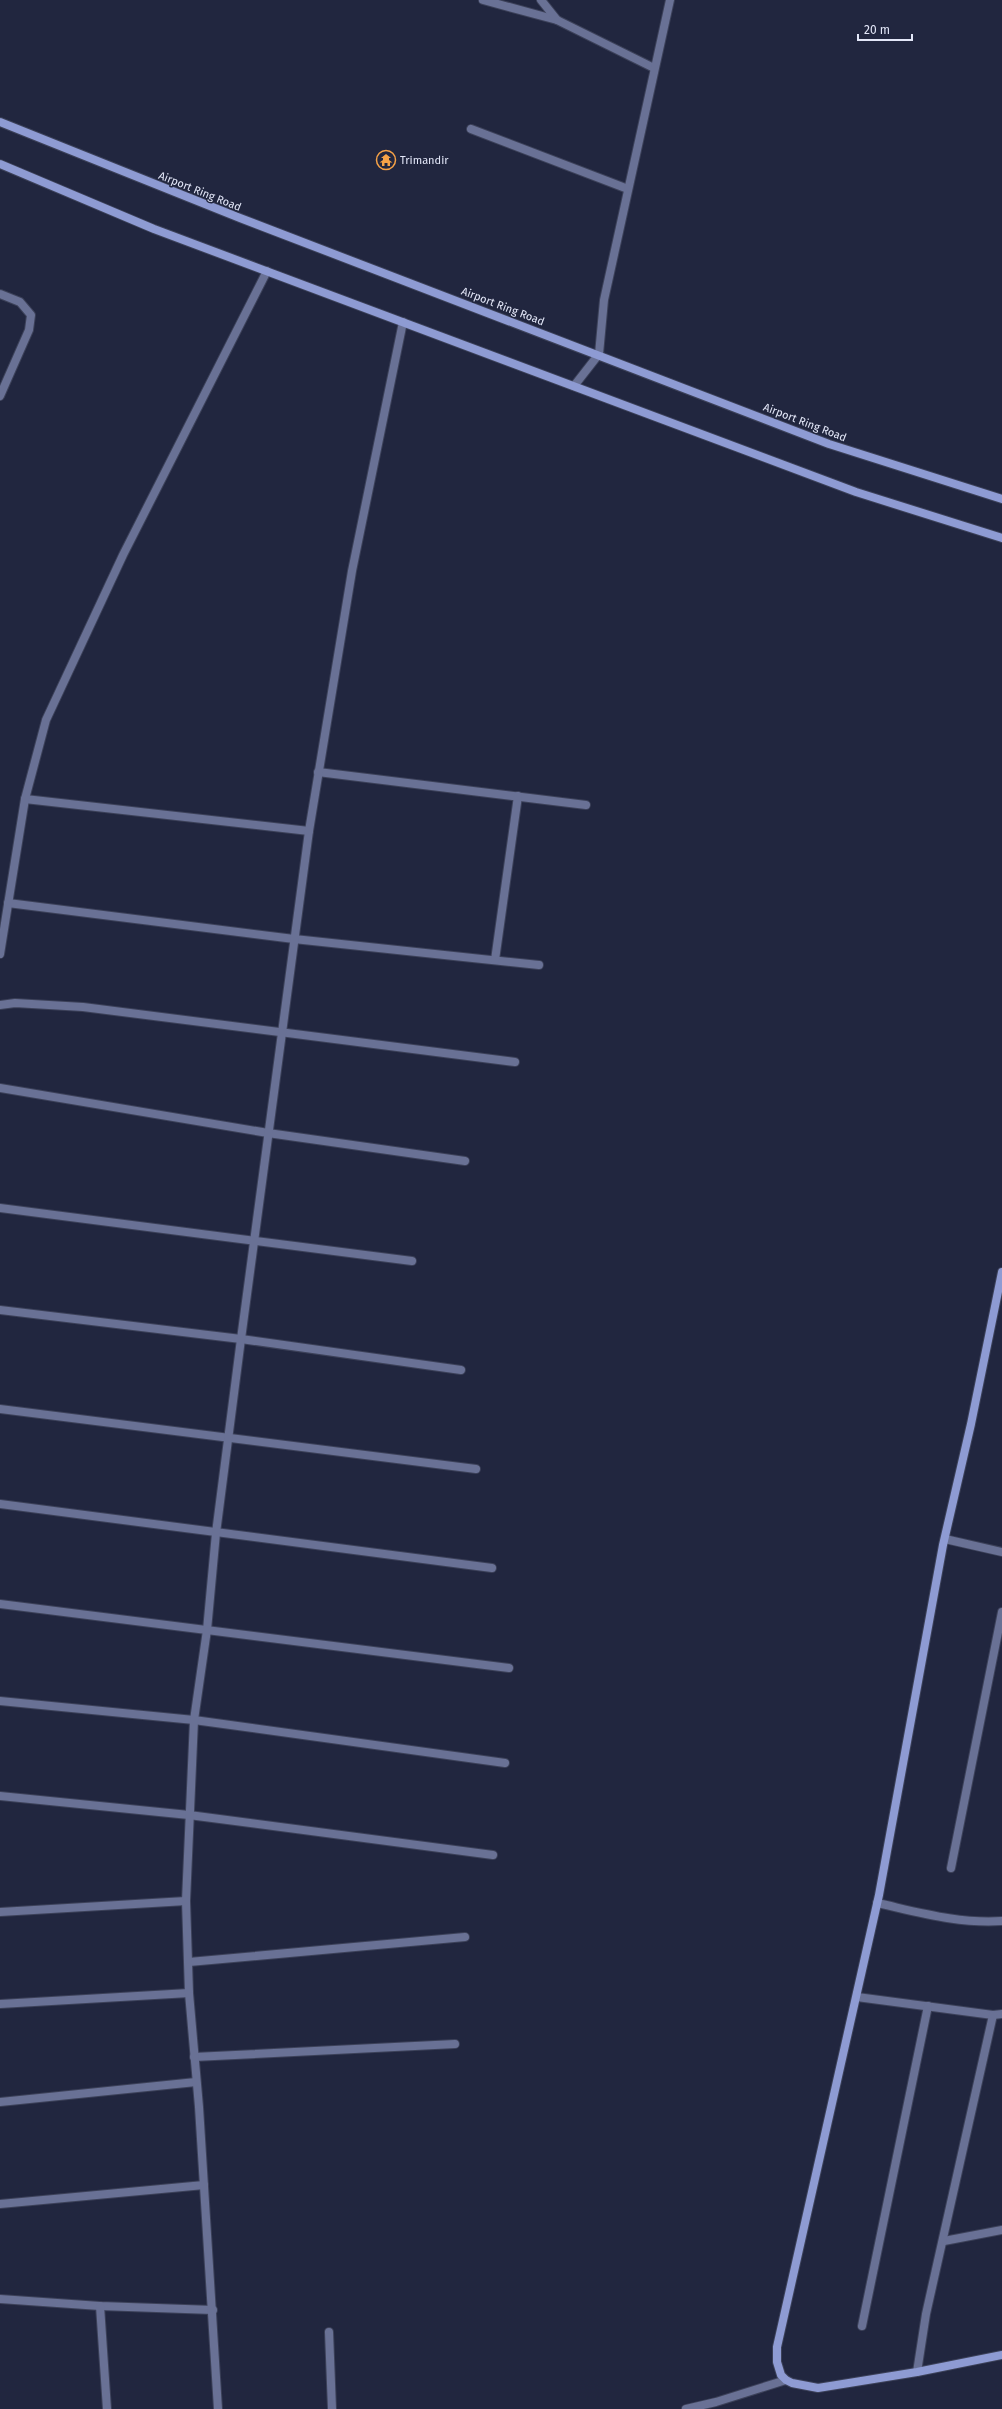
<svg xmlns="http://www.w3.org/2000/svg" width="1002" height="2409" font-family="'Fira Sans',sans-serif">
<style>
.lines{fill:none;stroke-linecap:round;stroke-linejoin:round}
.street-casing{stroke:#3c4159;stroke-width:10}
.secondary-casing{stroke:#3c4159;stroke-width:10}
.street{stroke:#697195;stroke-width:8}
.secondary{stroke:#8e9bd3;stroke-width:8}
.labels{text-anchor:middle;stroke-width:3;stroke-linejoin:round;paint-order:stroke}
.poi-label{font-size:11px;fill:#e3e7f8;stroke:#21263f;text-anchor:start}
.street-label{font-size:11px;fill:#e3e7f8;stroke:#21263f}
</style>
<rect width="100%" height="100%" fill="#21263f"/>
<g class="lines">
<defs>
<g id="street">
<path d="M483,0l74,20"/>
<path d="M541,0l16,20 97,48"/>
<path d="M471,129l157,60"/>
<path d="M0,294l20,8 11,13 -2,15 -29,66"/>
<path d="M574,386l25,-32 5,-54 66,-300"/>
<path d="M318,772l268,33"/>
<path d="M25,799l284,32"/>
<path d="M8,903l286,36 245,26"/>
<path d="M0,954l25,-155 21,-79 77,-165 144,-284"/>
<path d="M495,960l23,-164"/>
<path d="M0,1005l15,-2 68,4 432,55"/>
<path d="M0,1088l268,45 197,28"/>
<path d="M0,1208l412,53"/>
<path d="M0,1310l241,29 220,31"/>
<path d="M0,1409l476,60"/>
<path d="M0,1504l492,64"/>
<path d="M945,1539l57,13"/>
<path d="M0,1604l509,64"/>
<path d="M0,1701l194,19 311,43"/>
<path d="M0,1796l189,19 304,40"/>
<path d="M951,1868l51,-256"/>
<path d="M877,1903c41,9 82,21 125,18"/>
<path d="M0,1912l186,-11"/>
<path d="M189,1962l276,-25"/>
<path d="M857,1997l136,18 9,-1"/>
<path d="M0,2004l189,-11"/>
<path d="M194,2057l261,-13"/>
<path d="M0,2102l196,-20"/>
<path d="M0,2204l204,-19"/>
<path d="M944,2241l58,-11"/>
<path d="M0,2299l100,7 113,4"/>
<path d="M100,2306l7,103"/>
<path d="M862,2326l66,-320"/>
<path d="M329,2332l3,77"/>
<path d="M917,2372l9,-58 67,-299"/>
<path d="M218,2409l-19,-302 -10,-114 -3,-92 8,-181 13,-90 9,-97 25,-194 68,-508 43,-260 51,-249"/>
<path d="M686,2409l30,-7 70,-22"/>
</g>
<g id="secondary">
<path d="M0,122l240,96 589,226 173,55"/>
<path d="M0,164l154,65 702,263 146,46"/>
<path d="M1002,1272l-31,152 -28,121 -64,350 -102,452v15l4,13 5,5 6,3 26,5 99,-16 85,-17"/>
</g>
</defs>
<use href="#street" class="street-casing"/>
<use href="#secondary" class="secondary-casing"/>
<use href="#street" class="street"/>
<use href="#secondary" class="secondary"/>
</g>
<defs>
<symbol id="temple-ring" viewBox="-11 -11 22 22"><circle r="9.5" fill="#21263f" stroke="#f6a247" stroke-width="1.5"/><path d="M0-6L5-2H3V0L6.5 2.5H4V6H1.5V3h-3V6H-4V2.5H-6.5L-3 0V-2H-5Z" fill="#f6a247"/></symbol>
</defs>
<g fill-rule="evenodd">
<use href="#temple-ring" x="375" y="149" width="22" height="22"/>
</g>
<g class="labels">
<g class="poi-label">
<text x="400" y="164">Trimandir</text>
</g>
<g class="street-label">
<text transform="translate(200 191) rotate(22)" y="4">Airport Ring Road</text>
<text transform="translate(503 306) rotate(21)" y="4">Airport Ring Road</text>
<text transform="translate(805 422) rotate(21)" y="4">Airport Ring Road</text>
</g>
</g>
<path d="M858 34v6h54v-6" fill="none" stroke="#e3e7f8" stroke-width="2"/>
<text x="864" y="34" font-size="12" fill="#e3e7f8" stroke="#21263f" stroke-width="3" paint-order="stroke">20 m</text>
</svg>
